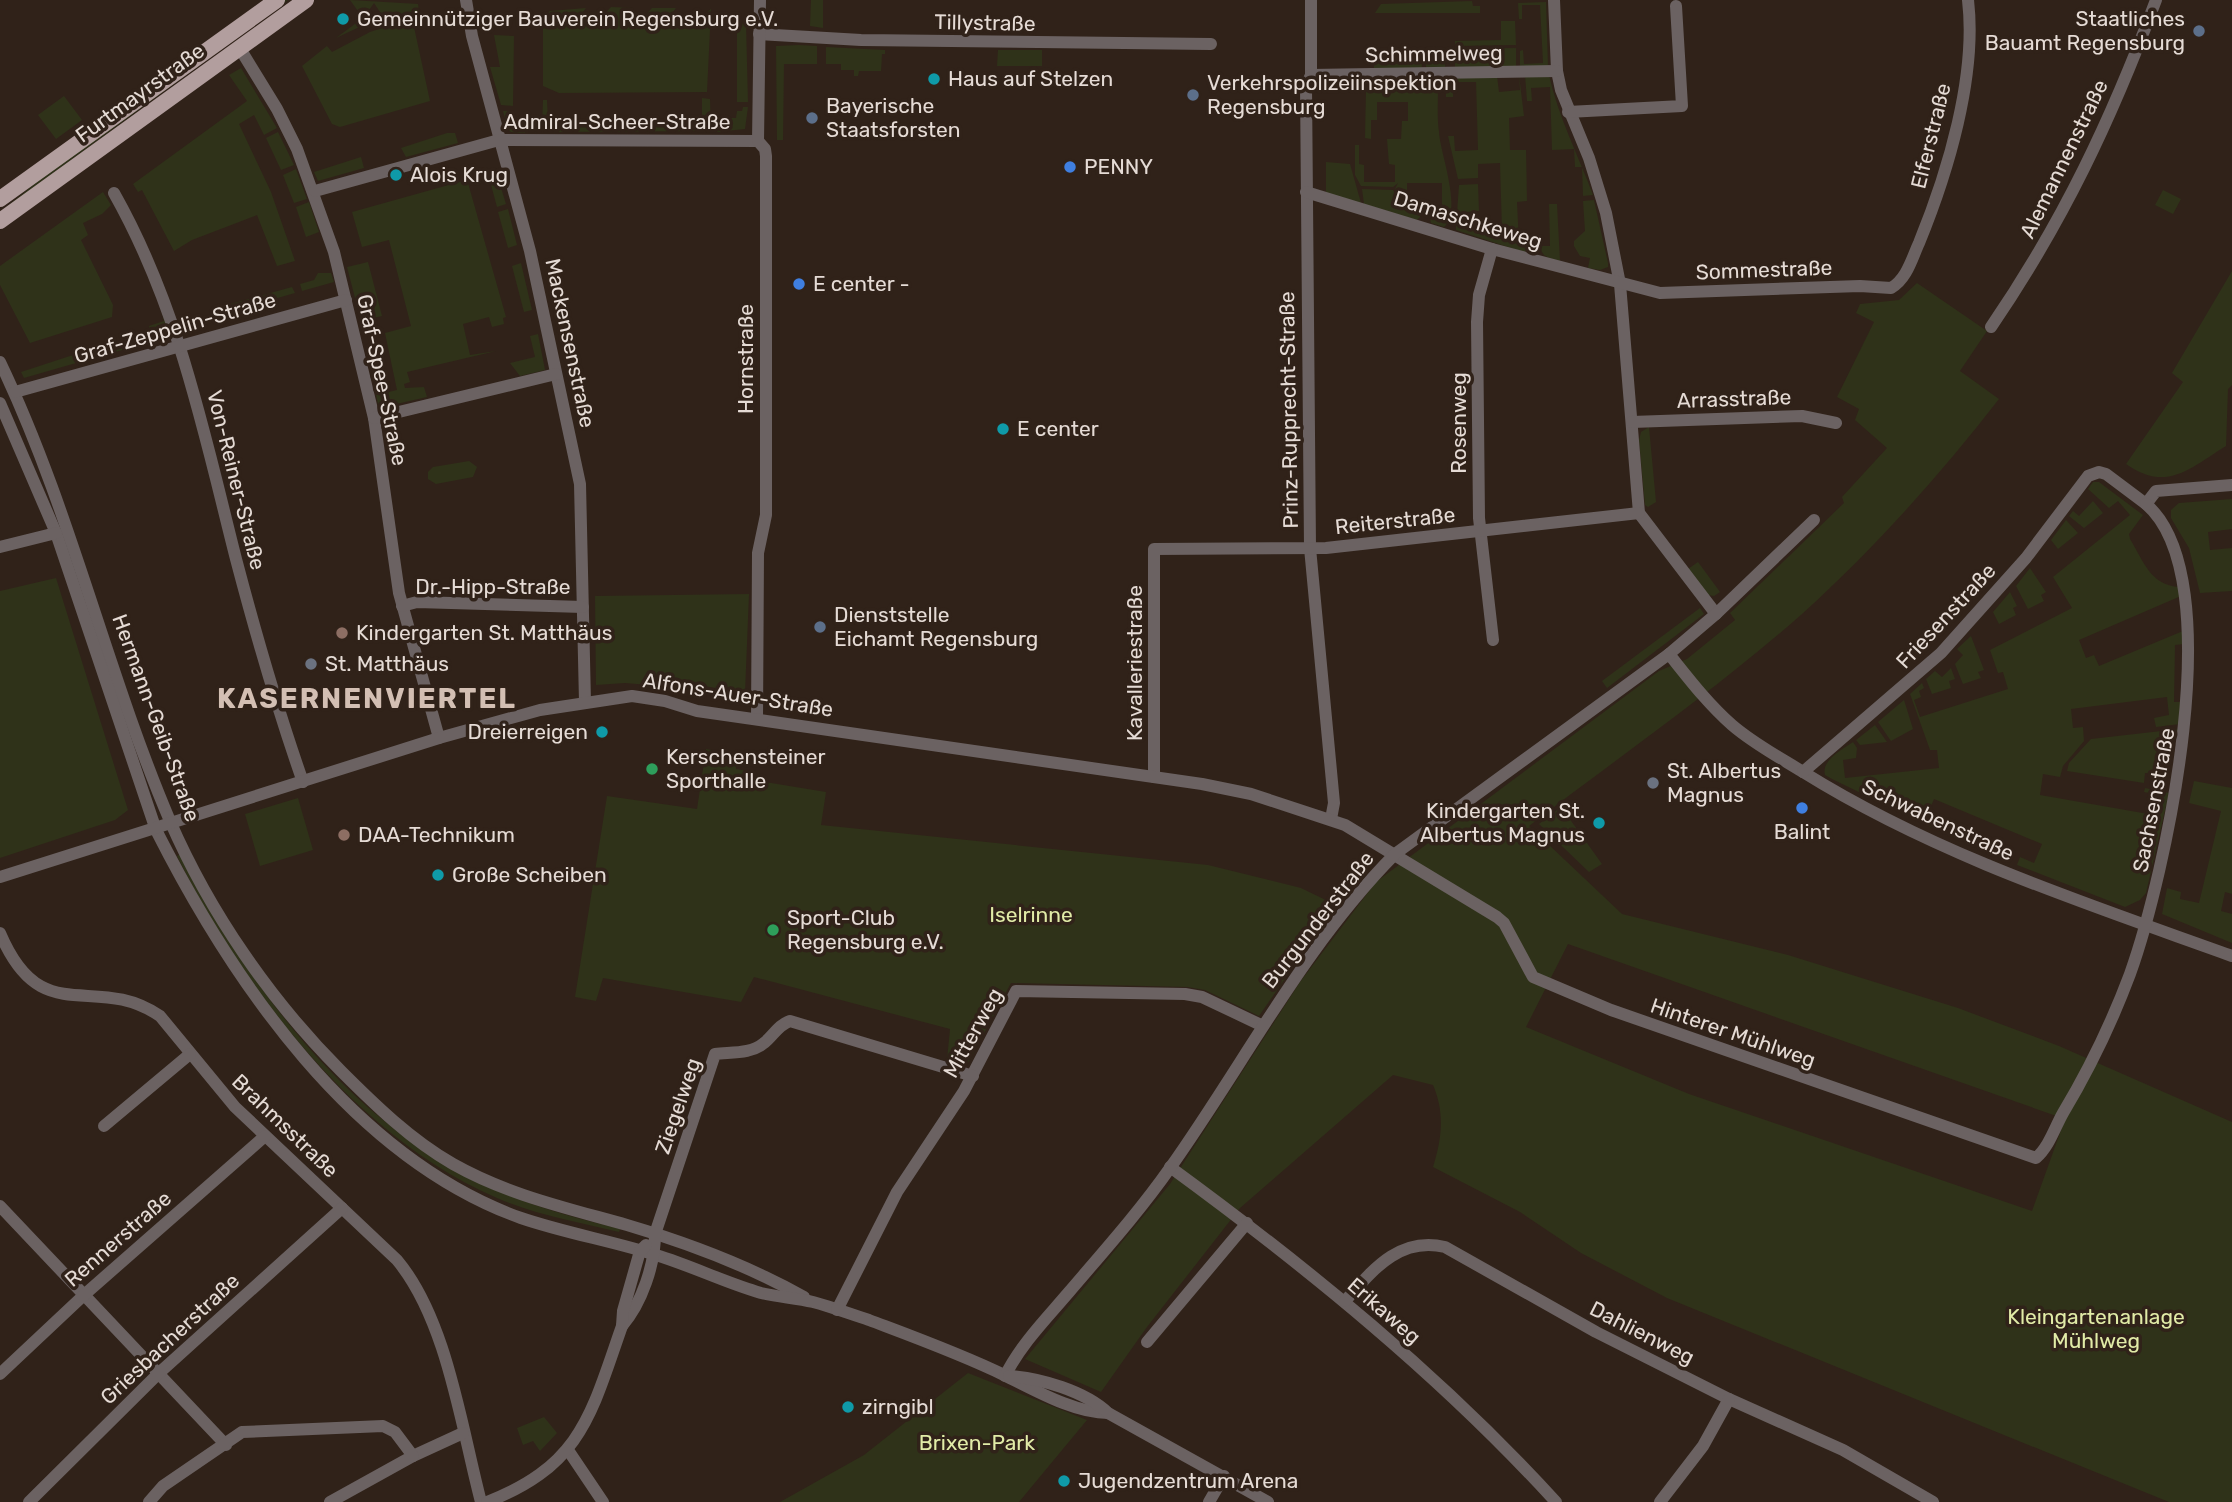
<svg xmlns="http://www.w3.org/2000/svg" width="2232" height="1502" font-family="Rubik,sans-serif">
<style>
.green{fill:#2f3219;fill-rule:evenodd}
.lines{fill:none;stroke-linecap:round;stroke-linejoin:round}
.minor{stroke:#6b6262;stroke-width:12}
.major{stroke:#b29e9e;stroke-width:16}
.culture-dot{fill:#0f9aa8;stroke:#302219;stroke-width:2.5}
.service-dot{fill:#5c6f8a;stroke:#302219;stroke-width:2.5}
.shop-dot{fill:#3f7fe0;stroke:#302219;stroke-width:2.5}
.education-dot{fill:#8d6e63;stroke:#302219;stroke-width:2.5}
.worship-dot{fill:#6b7280;stroke:#302219;stroke-width:2.5}
.leisure-dot{fill:#2e9e5b;stroke:#302219;stroke-width:2.5}
.labels{text-anchor:middle;stroke-width:7;stroke-linejoin:round;paint-order:stroke}
.poi-label{font-size:21px;fill:#e5dbd5;stroke:#302219;text-anchor:start}
.street-label{font-size:21px;fill:#e5dbd5;stroke:#302219}
.park-label{font-size:21px;fill:#e1eba7;stroke:#302219}
.district-label{font-size:28px;font-weight:bold;letter-spacing:2px;fill:#d3bfb3;stroke:#302219}
</style>
<rect width="100%" height="100%" fill="#302219"/>
<g class="green">
<path d="M283,0h5l-288,212 72,-58z"/>
<path d="M350,0l68,4 2,13 -36,1 -10,-15 -5,7 -1,13 -32,15 27,-20z"/>
<path d="M811,0h12v28l-13,-2z"/>
<path d="M1472,1l1,5h7v7h-105l6,-9z"/>
<path d="M1546,2l2,64 -28,1v-16l3,-1 1,14 19,-1 -3,-58h-18v14h-3l-1,-16z"/>
<path d="M611,7l22,1 -5,8h17l7,-8h24l-7,9 30,1 12,-9 -4,83 -148,1 -16,-7v-70l7,-5 36,-3 -8,10 24,-1z"/>
<path d="M1501,21h14l1,24 -61,1v-5l46,-1z"/>
<path d="M743,22l3,1 2,79h-11v-75h5z"/>
<path d="M385,27h29l16,74 -90,26 -8,-3 -30,-58 25,-20 5,6 38,-20z"/>
<path d="M494,35l20,1 -1,70 -12,-1 -11,-38h10z"/>
<path d="M799,45l18,1v18h-33l-1,76h-6l-1,-94z"/>
<path d="M826,47l59,3v4h-3l-1,17h-22l-1,5h-4v-6h-13v-6h-15z"/>
<path d="M1445,48v19l-19,1 -1,-19z"/>
<path d="M1516,48v20l-61,1v-20z"/>
<path d="M1421,49l1,19h-48v-18z"/>
<path d="M998,50h44v16h-45z"/>
<path d="M241,68l36,60 -13,7 -10,-20 -15,9 32,68 24,69 -18,5 -20,-51 -65,25 -18,11 -32,-61 -4,2 -5,-8 114,-83 -18,-26z"/>
<path d="M1519,75l5,41 -15,2 1,32h16l1,51 -10,1 2,41h10v7l-6,2 -67,-22v-11l23,-1 1,15 22,-1 -2,-69 -22,1v14l-20,1 -10,-43h6l1,15 23,-1 -2,-68h-23v15h-7v-20l51,-1 2,16 21,-2z"/>
<path d="M1525,75h24c9,41 29,80 44,120l-10,1 -1,-29h-7l-1,-18 -22,1 -2,-63 -19,1 1,13h-5z"/>
<path d="M1438,88c0,15 -1,29 1,44 1,21 24,79 5,95l-13,-4 -3,-14h14v-26h-35v26l-12,-20 3,-6 -5,4 -32,-1 -6,-11v-30h4v19l5,1v17h31v-17l-6,-1 -2,-25h14l1,-18h6v-19h-31v18h-6v19l-6,-1 1,-49z"/>
<path d="M64,96l18,24 -26,19 -18,-24z"/>
<path d="M702,98l8,1 1,32 -163,1 -6,-6 1,-26h4l1,20 154,-1z"/>
<path d="M743,107h5l-3,22 -28,3v-14h19l1,-7h5z"/>
<path d="M503,111h10v12h17l-5,10 -14,-1 -4,-4z"/>
<path d="M278,132l16,33 -13,5 -15,-32z"/>
<path d="M447,133h8l3,10 -52,14 -5,-9z"/>
<path d="M361,157l3,11 -46,13 -4,-9z"/>
<path d="M1326,162l24,2 11,39 -35,-10z"/>
<path d="M495,168l11,36 -9,3 -10,-37z"/>
<path d="M296,169l11,30 -13,4 -11,-28z"/>
<path d="M463,181l1,3 4,-1 38,134 -3,1 1,6 -12,3 -3,-10 -26,7 7,31 26,-4 -89,21 3,10 -6,2 1,4 19,-1 3,10 -48,11 -3,-13 21,-5 -12,-57 26,-7 -22,-86 -27,7 -10,-35z"/>
<path d="M1478,184l1,27 -22,2 2,-28z"/>
<path d="M1362,189l31,1 12,21 16,1 -1,5 -3,3 -53,-16z"/>
<path d="M2163,190l18,9 -8,15 -18,-9z"/>
<path d="M103,192l8,13 -9,9 -19,9 5,12 -7,5 32,65 -1,12 -82,26 -30,-58v-19z"/>
<path d="M1594,200l14,63v4l-8,3 -12,-2 2,-10 -10,-2 -6,-10v-5l11,-10 -2,-30z"/>
<path d="M309,202l10,30 -13,5 -10,-30z"/>
<path d="M1549,204h8l3,57c-10,-3 -19,-3 -19,-15h9z"/>
<path d="M508,209l9,36 -9,3 -10,-36z"/>
<path d="M368,262l14,54 -21,5 -14,-54z"/>
<path d="M521,263l11,47 -8,2 -12,-46z"/>
<path d="M2232,271v114l-4,4 -2,57c-36,22 -59,47 -100,18l57,-82 -11,-9z"/>
<path d="M318,273h13l3,9 -32,9 -2,-7 14,-4z"/>
<path d="M1917,283l70,48 -27,40 39,28c-59,76 -125,150 -197,215 -86,76 -182,142 -273,212l93,88 166,41 170,53 101,38 173,76v380h-63l-502,-204 -86,-45 -61,-41 -87,-45c9,-29 12,-54 0,-82l-40,-10 -153,133 -93,119 -46,65 -76,-33 145,-175 130,-202 76,-100 283,-211 28,-12 48,-39 -5,-7 114,-110 -2,-6 45,-49 -32,-28 4,-11 -22,-12 37,-75 -18,-9 4,-9 39,-4zM1568,944l497,175 -33,92 -343,-117 -163,-67z"/>
<path d="M292,287l3,6 -77,22 -2,-7z"/>
<path d="M161,308l7,21 -5,9 -82,24 -2,-8 71,-22 -1,-6 15,-5z"/>
<path d="M538,334l7,36 -25,6 -10,-13 25,-6 -5,-21z"/>
<path d="M73,355l3,8 -52,15 -3,-6z"/>
<path d="M1649,427l7,75 -8,5 -3,-2 -6,-65 2,-8z"/>
<path d="M469,461l8,6 -4,10 -37,7 -8,-5v-7l5,-5z"/>
<path d="M2093,482h6l44,33 -14,19 1,5c14,23 20,45 48,48l3,9 -102,44 7,18 8,-3 5,11 84,-35 1,13 -9,1 -1,57h7l-1,22 -24,3 -2,-9 15,-3 -2,-18 -96,12 2,19 10,-1 1,14 -21,25 -3,11 -17,-3 -3,21 114,20 4,-20 -14,-3 1,-4 24,5 -23,100 -6,7 -15,7 -108,-42 3,-8 14,6 8,-19 -108,-45 -8,19 19,8 -4,6 -109,-53 -7,-4c-4,-15 17,-25 28,-33l4,6 -1,10 -13,2 2,18 94,-10 -2,-18h-7l-20,-56 12,-11 2,5 -5,3 2,6 -7,3 6,17 88,-28 -5,-17 -5,1 -8,-23 82,-42 -19,-31 77,-62 -12,-14 -9,7 -21,-19z"/>
<path d="M2232,499v30l-24,3 2,18 22,-2v43l-32,2 -11,-45 -18,-30v-8l8,-7z"/>
<path d="M2093,501l10,12 -19,15 -15,-12 4,-5 6,5z"/>
<path d="M2066,520l12,13 -20,16 -7,-9z"/>
<path d="M1698,562l22,30 -6,4 -6,-1 -20,-26z"/>
<path d="M2030,568l16,24 -5,3 3,6 -16,8 -12,-23z"/>
<path d="M56,578l72,232 -13,10 -115,38v-267z"/>
<path d="M2010,592l7,14 -4,2 3,7 -17,9 -6,-12z"/>
<path d="M749,594l-4,99 -120,-10 -29,2 -1,-89z"/>
<path d="M1700,608l4,6 -97,74 -5,-7z"/>
<path d="M1971,636l13,34 -6,2 3,6 -18,6 -8,-20 8,-9 -6,-6z"/>
<path d="M1951,668l4,11 -6,2 2,7 -19,6 -6,-15 9,-8 7,6z"/>
<path d="M1904,700l9,29 -22,12 -13,-19z"/>
<path d="M1875,725l12,17 -27,3 -4,-5z"/>
<path d="M2179,729l-2,9 -11,-1 -5,37 -16,-1 -1,10 -77,-12 2,-8 22,-24z"/>
<path d="M706,749l32,6 -2,14 17,3v8l73,12 -5,33 387,40 93,23 35,17 -77,111 -54,-26 -17,-3 -177,-4 -43,80 -21,-3 3,-31 -196,-52 -13,25 -138,-24 -7,23 -21,-4 32,-201 90,13z"/>
<path d="M2194,781l38,7v106l-7,-2 -4,19 11,3v29l-70,-29 5,-26 14,4 -1,7 19,4 22,-92 -32,-8z"/>
<path d="M298,798l15,52 -53,16 -15,-52z"/>
<path d="M1561,807l41,57 -13,8 -50,-48z"/>
<path d="M180,854c20,34 37,69 59,101 64,99 154,193 264,238 38,16 77,26 117,36l-1,3c-41,-10 -83,-17 -122,-34 -140,-60 -254,-209 -320,-342z"/>
<path d="M968,1373l119,47 -68,82h-239l84,-47z"/>
<path d="M544,1417l13,16 -17,18 -7,-10 -10,4 -6,-17z"/>
</g>
<g class="lines">
<g class="minor">
<path d="M466,0l6,36 58,215 50,233 5,218"/>
<path d="M1311,0v75l-5,11 4,462 24,255 -3,16"/>
<path d="M1554,0l3,71 4,19 28,68 17,55 14,71 19,229 77,101"/>
<path d="M759,34l102,6 350,4"/>
<path d="M239,47l38,62 20,40 37,103 40,166 25,175 40,145"/>
<path d="M1311,75l246,-4"/>
<path d="M1568,112l114,-6 -6,-100"/>
<path d="M315,191l184,-51 259,1"/>
<path d="M1306,192l186,57 168,44 200,-7 31,2c16,-9 21,-30 28,-45 29,-71 58,-167 49,-243"/>
<path d="M114,193c65,115 90,240 122,366 20,76 41,149 67,223"/>
<path d="M1492,249l-13,46 -2,27 2,196 14,122"/>
<path d="M1991,327c73,-107 120,-207 165,-327"/>
<path d="M0,362c71,148 106,309 170,459 40,92 101,180 171,250 34,34 70,69 112,93 55,31 114,44 174,61 61,18 122,41 177,72"/>
<path d="M15,392l331,-92"/>
<path d="M0,403l56,130 100,297c77,152 197,328 365,388 44,15 91,23 135,37 36,11 70,28 105,38 17,4 35,5 52,9 19,5 37,12 56,18 45,17 92,34 135,55 31,15 70,38 104,38"/>
<path d="M374,418l182,-44"/>
<path d="M1632,422l170,-6 34,7"/>
<path d="M0,547l56,-14"/>
<path d="M402,606l15,-4 166,5"/>
<path d="M1669,654c20,25 39,50 63,71 22,19 47,32 71,47 133,83 282,131 429,184"/>
<path d="M757,719l1,-166 8,-38v-359l-1,-7 -7,-8 2,-141"/>
<path d="M1803,772l138,-119 85,-95 62,-82 11,-4 7,2 40,30 10,-13 76,-6"/>
<path d="M1154,777v-228l172,-1 313,-35"/>
<path d="M0,877l439,-139 101,-28 92,-14 33,5 32,10 505,73 49,10 94,31 152,92 7,6 29,54 78,33 425,148c13,-11 19,-31 27,-45 27,-45 49,-91 67,-139 35,-98 102,-396 16,-470"/>
<path d="M0,933c42,99 94,38 160,83l75,91 162,153c50,60 64,166 84,242"/>
<path d="M104,1126l86,-72"/>
<path d="M1170,1167c138,101 271,209 386,335"/>
<path d="M0,1206l226,239"/>
<path d="M1345,1301c27,-30 54,-65 100,-54l151,85 133,67 114,51 90,52"/>
<path d="M837,1310l60,-118 67,-101 52,-100 169,3 17,3 59,28"/>
<path d="M622,1326c20,-23 33,-62 33,-92l60,-180c17,-2 36,0 49,-11 10,-8 14,-18 26,-22l183,55"/>
<path d="M1147,1342l100,-119"/>
<path d="M0,1374l84,-79 181,-159"/>
<path d="M1005,1376c16,-32 41,-57 64,-84 35,-41 70,-80 101,-124 74,-104 133,-221 225,-314l274,-200 47,-40 98,-94"/>
<path d="M1009,1376c31,2 76,15 99,37l160,89"/>
<path d="M568,1450l35,52"/>
<path d="M413,1456l50,-23"/>
<path d="M29,1502l130,-129 183,-165"/>
<path d="M149,1502l14,-16 79,-54 141,-6 12,6 18,24 -83,46"/>
<path d="M487,1502c95,-37 104,-88 135,-176l1,-15 17,-60 6,-6"/>
<path d="M1209,1502l15,-26"/>
<path d="M1660,1502l43,-56 26,-47"/>
</g>
<g class="major">
<path d="M0,199l277,-199"/>
<path d="M0,221l306,-221"/>
</g>
</g>
<g class="culture-dot">
<circle cx="343" cy="19" r="7"/>
<circle cx="934" cy="79" r="7"/>
<circle cx="396" cy="175" r="7"/>
<circle cx="1003" cy="429" r="7"/>
<circle cx="602" cy="732" r="7"/>
<circle cx="1599" cy="823" r="7"/>
<circle cx="438" cy="875" r="7"/>
<circle cx="848" cy="1407" r="7"/>
<circle cx="1064" cy="1481" r="7"/>
</g>
<g class="service-dot">
<circle cx="2199" cy="31" r="7"/>
<circle cx="1193" cy="95" r="7"/>
<circle cx="812" cy="118" r="7"/>
<circle cx="820" cy="627" r="7"/>
</g>
<g class="shop-dot">
<circle cx="1070" cy="167" r="7"/>
<circle cx="799" cy="284" r="7"/>
<circle cx="1802" cy="808" r="7"/>
</g>
<g class="education-dot">
<circle cx="342" cy="633" r="7"/>
<circle cx="344" cy="835" r="7"/>
</g>
<g class="worship-dot">
<circle cx="311" cy="664" r="7"/>
<circle cx="1653" cy="783" r="7"/>
</g>
<g class="leisure-dot">
<circle cx="652" cy="769" r="7"/>
<circle cx="773" cy="930" r="7"/>
</g>
<g class="labels">
<g class="poi-label">
<text x="357" y="26">Gemeinnütziger Bauverein Regensburg e.V.</text>
<text x="2185" y="26" text-anchor="end">Staatliches<tspan x="2185" dy="24">Bauamt Regensburg</tspan></text>
<text x="948" y="86">Haus auf Stelzen</text>
<text x="1207" y="90">Verkehrspolizeiinspektion<tspan x="1207" dy="24">Regensburg</tspan></text>
<text x="826" y="113">Bayerische<tspan x="826" dy="24">Staatsforsten</tspan></text>
<text x="1084" y="174">PENNY</text>
<text x="410" y="182">Alois Krug</text>
<text x="813" y="291">E center -</text>
<text x="1017" y="436">E center</text>
<text x="834" y="622">Dienststelle<tspan x="834" dy="24">Eichamt Regensburg</tspan></text>
<text x="356" y="640">Kindergarten St. Matthäus</text>
<text x="325" y="671">St. Matthäus</text>
<text x="588" y="739" text-anchor="end">Dreierreigen</text>
<text x="666" y="764">Kerschensteiner<tspan x="666" dy="24">Sporthalle</tspan></text>
<text x="1667" y="778">St. Albertus<tspan x="1667" dy="24">Magnus</tspan></text>
<text x="1585" y="818" text-anchor="end">Kindergarten St.<tspan x="1585" dy="24">Albertus Magnus</tspan></text>
<text x="1802" y="839" text-anchor="middle">Balint</text>
<text x="358" y="842">DAA-Technikum</text>
<text x="452" y="882">Große Scheiben</text>
<text x="787" y="925">Sport-Club<tspan x="787" dy="24">Regensburg e.V.</tspan></text>
<text x="862" y="1414">zirngibl</text>
<text x="1078" y="1488">Jugendzentrum Arena</text>
</g>
<g class="street-label">
<text transform="translate(985 23) rotate(1)" y="7">Tillystraße</text>
<text transform="translate(1434 54) rotate(-1)" y="7">Schimmelweg</text>
<text transform="translate(140 93) rotate(-36)" y="7">Furtmayrstraße</text>
<text x="617" y="129">Admiral-Scheer-Straße</text>
<text transform="translate(1931 136) rotate(-76)" y="7">Elferstraße</text>
<text transform="translate(2064 159) rotate(-64)" y="7">Alemannenstraße</text>
<text transform="translate(1468 220) rotate(17)" y="7">Damaschkeweg</text>
<text transform="translate(1764 270) rotate(-2)" y="7">Sommestraße</text>
<text transform="translate(175 328) rotate(-16)" y="7">Graf-Zeppelin-Straße</text>
<text transform="translate(570 343) rotate(78)" y="7">Mackensenstraße</text>
<text transform="translate(746 359) rotate(-90)" y="7">Hornstraße</text>
<text transform="translate(382 380) rotate(78)" y="7">Graf-Spee-Straße</text>
<text transform="translate(1734 399) rotate(-2)" y="7">Arrasstraße</text>
<text transform="translate(1289 410) rotate(-91)" y="7">Prinz-Rupprecht-Straße</text>
<text transform="translate(1459 423) rotate(-90)" y="7">Rosenweg</text>
<text transform="translate(236 480) rotate(76)" y="7">Von-Reiner-Straße</text>
<text transform="translate(1395 521) rotate(-6)" y="7">Reiterstraße</text>
<text x="493" y="594">Dr.-Hipp-Straße</text>
<text transform="translate(1946 616) rotate(-47)" y="7">Friesenstraße</text>
<text transform="translate(1135 663) rotate(-90)" y="7">Kavalleriestraße</text>
<text transform="translate(738 695) rotate(9)" y="7">Alfons-Auer-Straße</text>
<text transform="translate(156 718) rotate(70)" y="7">Hermann-Geib-Straße</text>
<text transform="translate(2154 800) rotate(-79)" y="7">Sachsenstraße</text>
<text transform="translate(1938 820) rotate(25)" y="7">Schwabenstraße</text>
<text transform="translate(1318 920) rotate(-52)" y="7">Burgunderstraße</text>
<text transform="translate(973 1033) rotate(-61)" y="7">Mitterweg</text>
<text transform="translate(1733 1033) rotate(19)" y="7">Hinterer Mühlweg</text>
<text transform="translate(678 1106) rotate(-71)" y="7">Ziegelweg</text>
<text transform="translate(285 1126) rotate(44)" y="7">Brahmsstraße</text>
<text transform="translate(118 1239) rotate(-41)" y="7">Rennerstraße</text>
<text transform="translate(1384 1311) rotate(41)" y="7">Erikaweg</text>
<text transform="translate(1642 1333) rotate(27)" y="7">Dahlienweg</text>
<text transform="translate(170 1339) rotate(-43)" y="7">Griesbacherstraße</text>
</g>
<g class="park-label">
<text x="1031" y="922">Iselrinne</text>
<text x="2096" y="1324">Kleingartenanlage<tspan x="2096" dy="24">Mühlweg</tspan></text>
<text x="977" y="1450">Brixen-Park</text>
</g>
<g class="district-label">
<text x="367" y="708">KASERNENVIERTEL</text>
</g>
</g>
</svg>
